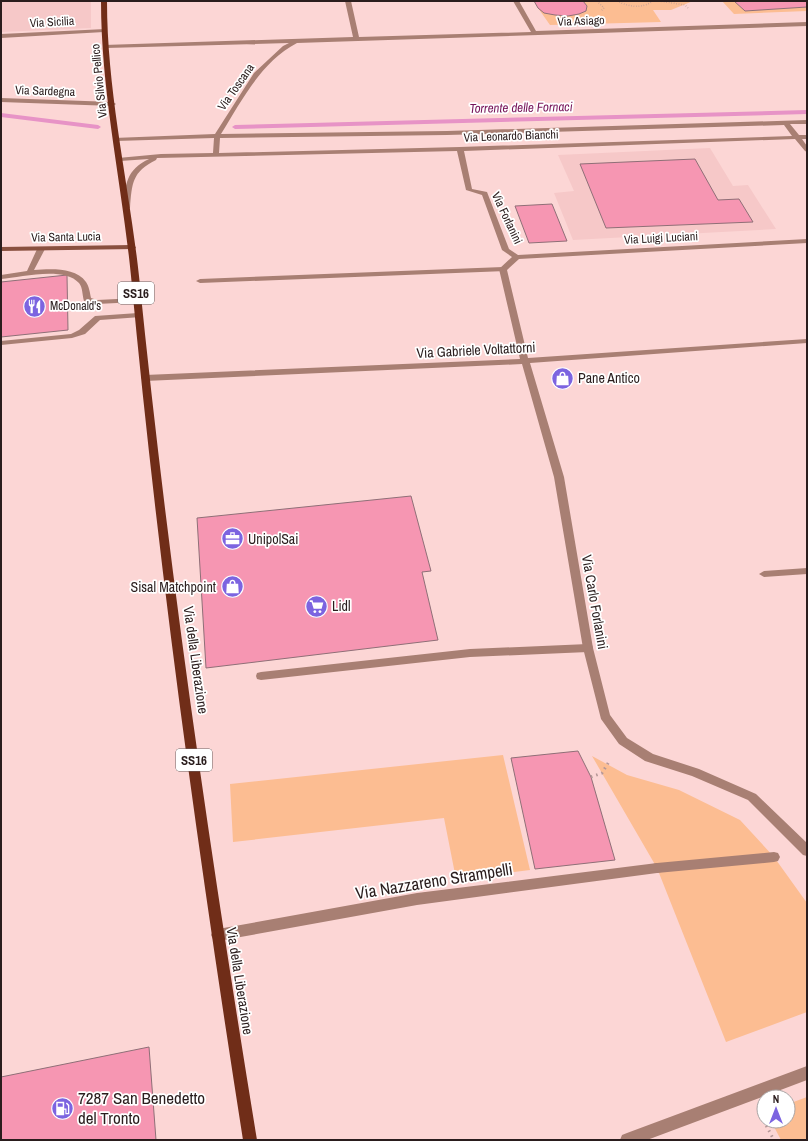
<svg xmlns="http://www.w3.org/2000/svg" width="808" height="1141" font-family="'Archivo Narrow',sans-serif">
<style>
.built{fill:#f6c8c8}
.green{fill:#fcbd92}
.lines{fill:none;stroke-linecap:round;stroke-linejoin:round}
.stream{fill:#e793c6;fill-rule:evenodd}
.building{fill:#f696b2;stroke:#8f6f77}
.path-far1{stroke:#b49696;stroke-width:1.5;stroke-dasharray:0.5 2;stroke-linecap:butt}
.path{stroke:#b49696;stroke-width:3;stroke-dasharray:1.5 4;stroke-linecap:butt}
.service{fill:#a87f73;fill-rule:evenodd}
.pedestrian{fill:#a87f73;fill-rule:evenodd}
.minor{fill:#a87f73;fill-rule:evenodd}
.secondary{fill:#89503f;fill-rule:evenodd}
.primary{fill:#702d18;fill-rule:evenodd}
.labels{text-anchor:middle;stroke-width:3.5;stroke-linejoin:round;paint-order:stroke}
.far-street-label{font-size:12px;fill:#2a1d1d;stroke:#fff}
.far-poi-label{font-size:12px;fill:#2a1d1d;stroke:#fff;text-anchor:start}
.far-water-label{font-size:13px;font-style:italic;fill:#77155b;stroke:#fff}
.shield{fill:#fff;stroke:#6a6161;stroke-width:1}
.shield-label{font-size:13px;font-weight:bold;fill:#2a1d1d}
.street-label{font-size:14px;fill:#2a1d1d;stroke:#fff}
.poi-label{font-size:14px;fill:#2a1d1d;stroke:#fff;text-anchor:start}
.near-street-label{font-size:17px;fill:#2a1d1d;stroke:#fff}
.near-poi-label{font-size:17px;fill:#2a1d1d;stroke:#fff;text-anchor:start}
</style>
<rect width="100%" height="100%" fill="#fcd6d5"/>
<g class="built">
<path d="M1,1h90v27l-90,4z"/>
<path d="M710,148l23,38 15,-1 28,44 -203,11 -19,-47 20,-2 -16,-36z"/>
</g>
<g class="green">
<path d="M583,1h110l-22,9h-18l8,12 -111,3 -12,-17c14,10 34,10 48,3l1,-5z"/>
<path d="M722,1h12l11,10 62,-4v4l-73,3z"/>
<path d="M503,755l27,115 -74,9 -12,-61 -211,24 -3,-58z"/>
<path d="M592,756l35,19 52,15 61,30 34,37 33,46v109l-81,30 -69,-174z"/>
<path d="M807,1097v43h-26l-10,-19h17v-17z"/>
</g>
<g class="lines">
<g class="stream">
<path d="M807,110v4l-572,15 -3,-2 3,-2z"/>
<path d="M1,113l97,12 3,2 -3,2 -97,-12z"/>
</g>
</g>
<g class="building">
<path d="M534,1h49l4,5 -1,5 -7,3 -11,2 -13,-1 -11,-2 -6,-5z"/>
<path d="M734,1h73v6l-62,4z"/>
<path d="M695,159l23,41 21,-1 14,23 -147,6 -26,-64z"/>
<path d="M552,204l15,37 -38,2 -14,-37z"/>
<path d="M67,275l1,55 -67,7v-55z"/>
<path d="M411,496l20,75 -9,1 16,68 -232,28 -9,-150z"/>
<path d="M578,751l13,26 24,83 -80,9 -24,-111z"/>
<path d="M149,1047l7,93h-155v-63z"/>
</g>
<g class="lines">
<g class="path-far1">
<path d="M597,1l7,7 -3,3"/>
<path d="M617,1c12,6 25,8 36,0"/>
<path d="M659,1l26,4 3,3"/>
</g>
<g class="path">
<path d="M591,777l11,-4 8,-13"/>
<path d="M761,1116l13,24"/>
</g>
<g class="service">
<path d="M38,247h3l4,2 -11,21c17,-1 41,-3 52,12 3,4 4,11 5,16l6,2 40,-2 4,2 -4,2 -40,2 -13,-3c-2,-6 -1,-13 -5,-18 -15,-17 -58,-6 -78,-4v-4l26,-4z"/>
<path d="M503,267l4,2 -1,2 -306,12 -4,-2 4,-2z"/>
<path d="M138,313h3v4l-41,3 -15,14 -13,4 -71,7v-4l70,-7 8,-4 16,-14z"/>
<path d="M588,644l4,1 1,3 -1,3 -4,1 -118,5 -209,23 -4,-1 -1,-3 1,-3 4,-1 209,-23z"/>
</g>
<path class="pedestrian" d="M774,852l4,1 2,4 -2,4 -4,1 -117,11 -4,-1 -2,-4 2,-4 4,-1z"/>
<g class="minor">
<path d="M345,1h6l8,36 172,-5 -18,-31h6l17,30 271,-9v4l-510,17c-36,19 -55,57 -76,91l226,-3 360,-11v4h-17l9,11h8v4h-5l5,7v6l-2,-1 -10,-12 -331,12 8,38 15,3 22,57 9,6 289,-16v4l-288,16 -12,11 21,88 279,-19v4l-277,20 34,114 29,171 17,67 17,23 26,16 46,15 57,25 51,49v13l-4,-1 -55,-55 -56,-24 -47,-15 -26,-17 -18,-25 -18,-71 -29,-171 -32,-113 -377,17 -4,-3 4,-3 375,-16 -21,-90 13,-12 -10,-7 -20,-55 -16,-5 -9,-39 -300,7 -1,2c-24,12 -24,23 -26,48l-3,2 -3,-2c1,-24 2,-38 25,-49l-29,2 -3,-2 1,-1 43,-4 52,-1 1,-15 -98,3 -3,-2 1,-1 101,-4 39,-61 29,-27 6,-3 -183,5 -3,-2 1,-1 249,-8zM784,125l8,11 -332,11 -241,6 1,-15 227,-3z"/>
<path d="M106,29v2l-2,1 -103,6v-4z"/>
<path d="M1,98l112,4 3,2 -3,2 -112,-4z"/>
<path d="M807,568v6l-43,3 -5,-3 5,-3z"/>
<path d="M657,863l4,1 2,4 -2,4 -4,1 -240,32 -199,36 -5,-2 -2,-4 2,-4 5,-2 199,-36z"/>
<path d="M807,1066v14l-160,60h-27l2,-5 5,-2z"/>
</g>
<path class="secondary" d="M132,245l4,2 -1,2 -134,2v-4z"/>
<path class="primary" d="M101,1h6c0,92 22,183 32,275 29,289 71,577 118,864h-14c-45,-287 -85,-575 -112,-864 -9,-92 -30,-183 -30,-275z"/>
</g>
<defs>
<symbol id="restaurant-disc" viewBox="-11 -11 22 22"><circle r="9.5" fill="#7c64e0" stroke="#fff"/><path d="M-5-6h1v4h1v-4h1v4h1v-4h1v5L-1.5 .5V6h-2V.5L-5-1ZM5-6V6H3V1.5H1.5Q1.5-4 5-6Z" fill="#fff"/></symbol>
<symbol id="shop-disc" viewBox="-11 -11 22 22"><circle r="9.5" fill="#7c64e0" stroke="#fff"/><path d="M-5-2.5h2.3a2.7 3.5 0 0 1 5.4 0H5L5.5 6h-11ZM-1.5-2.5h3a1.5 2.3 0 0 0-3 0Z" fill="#fff"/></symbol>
<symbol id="office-disc" viewBox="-11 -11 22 22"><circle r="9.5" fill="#7c64e0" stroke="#fff"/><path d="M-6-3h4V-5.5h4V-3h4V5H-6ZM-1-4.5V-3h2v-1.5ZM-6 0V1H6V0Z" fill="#fff"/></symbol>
<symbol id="supermarket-disc" viewBox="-11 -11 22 22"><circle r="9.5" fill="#7c64e0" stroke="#fff"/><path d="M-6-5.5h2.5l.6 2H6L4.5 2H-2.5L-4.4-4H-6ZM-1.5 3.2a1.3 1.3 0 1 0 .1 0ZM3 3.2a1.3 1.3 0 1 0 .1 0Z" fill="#fff"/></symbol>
<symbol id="fuel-disc" viewBox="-11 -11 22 22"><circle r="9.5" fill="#7c64e0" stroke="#fff"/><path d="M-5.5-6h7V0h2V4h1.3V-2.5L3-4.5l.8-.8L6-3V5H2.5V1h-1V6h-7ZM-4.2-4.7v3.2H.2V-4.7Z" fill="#fff"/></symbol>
</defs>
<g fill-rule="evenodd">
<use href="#restaurant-disc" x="22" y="294" width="25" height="25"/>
<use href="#shop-disc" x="550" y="366" width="25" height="25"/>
<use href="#office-disc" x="220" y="526" width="25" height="25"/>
<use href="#shop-disc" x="220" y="574" width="25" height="25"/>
<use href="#supermarket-disc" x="304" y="594" width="25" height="25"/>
<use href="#fuel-disc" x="50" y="1096" width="25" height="25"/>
</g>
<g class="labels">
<g class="far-street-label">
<text transform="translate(581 21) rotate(-2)" y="4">Via Asiago</text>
<text transform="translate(52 22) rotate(-3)" y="4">Via Sicilia</text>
<text transform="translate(99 81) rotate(-96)" y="4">Via Silvio Pellico</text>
<text transform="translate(236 87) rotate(-55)" y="4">Via Toscana</text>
<text transform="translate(45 91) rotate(2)" y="4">Via Sardegna</text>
<text transform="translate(511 136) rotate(-2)" y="4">Via Leonardo Bianchi</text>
<text transform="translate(507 218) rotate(65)" y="4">Via Forlanini</text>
<text transform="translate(66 237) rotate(-1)" y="4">Via Santa Lucia</text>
<text transform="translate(661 238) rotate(-3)" y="4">Via Luigi Luciani</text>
</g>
<g class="far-poi-label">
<text x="50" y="310">McDonald's</text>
</g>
<g class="far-water-label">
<text transform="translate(521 107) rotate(-1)" y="5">Torrente delle Fornaci</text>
</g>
<g class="shield">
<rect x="118" y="282" width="36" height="22" rx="3"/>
<rect x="176" y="749" width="36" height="22" rx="3"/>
</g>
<g class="shield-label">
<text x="136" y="298">SS16</text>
<text x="194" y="765">SS16</text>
</g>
<g class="street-label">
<text transform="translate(476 350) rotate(-3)" y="5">Via Gabriele Voltattorni</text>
<text transform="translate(595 602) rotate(80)" y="5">Via Carlo Forlanini</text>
<text transform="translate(196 660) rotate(82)" y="5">Via della Liberazione</text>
<text transform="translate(240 981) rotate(81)" y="5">Via della Liberazione</text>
</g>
<g class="poi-label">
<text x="578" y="383">Pane Antico</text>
<text x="248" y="544">UnipolSai</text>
<text x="216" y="592" text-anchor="end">Sisal Matchpoint</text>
<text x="332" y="611">Lidl</text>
</g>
<g class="near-street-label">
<text transform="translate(434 881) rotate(-9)" y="6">Via Nazzareno Strampelli</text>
</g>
<g class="near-poi-label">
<text x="78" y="1104">7287 San Benedetto<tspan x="78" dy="20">del Tronto</tspan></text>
</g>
</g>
<rect width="808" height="1141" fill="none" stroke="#2a1d1d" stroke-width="4"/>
<g transform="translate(776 1109)"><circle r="19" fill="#ffffff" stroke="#aaa5a5"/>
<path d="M0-3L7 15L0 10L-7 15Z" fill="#7c64e0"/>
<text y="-6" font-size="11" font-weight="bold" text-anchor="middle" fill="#2a1d1d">N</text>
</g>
</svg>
